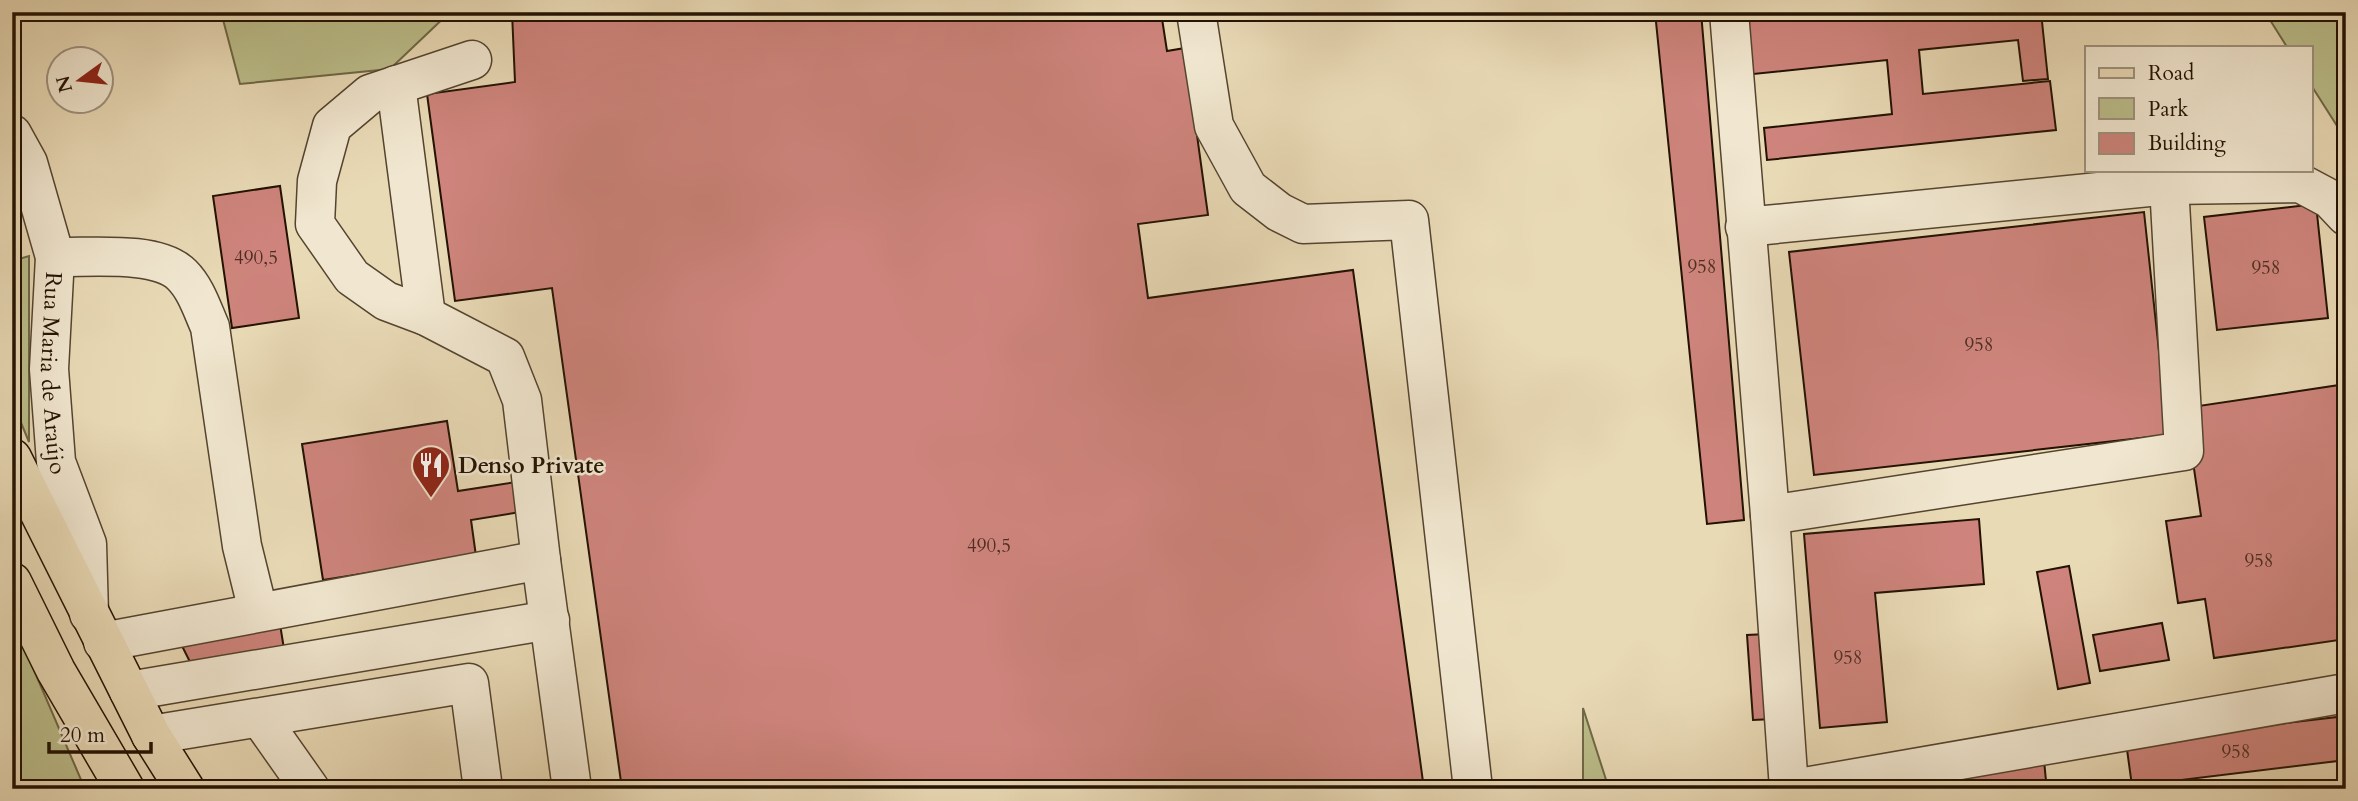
<svg xmlns="http://www.w3.org/2000/svg" width="2358" height="801" font-family="Cardo,serif">
<style>
.green{fill:#bbbe8b;stroke:#6f6846;stroke-width:2}
.building{fill:#ce847c;stroke:#231202;stroke-width:2}
.lines{fill:none;stroke-linecap:round;stroke-linejoin:round}
.minor-casing{stroke:#54442f;stroke-width:41}
.major-casing{stroke:#231202;stroke-width:41}
.highway-casing{stroke:#231202;stroke-width:41}
.minor{stroke:#f1e7d0;stroke-width:38}
.major{stroke:#e9dab6;stroke-width:38}
.highway{stroke:#e9dab6;stroke-width:38}
.labels{text-anchor:middle;stroke-width:5;stroke-linejoin:round;paint-order:stroke}
.number-label{font-size:19px;fill:#4e2e20}
.street-label{font-size:23px;fill:#231202;stroke:#f1e7d0}
.poi-label{font-size:23px;font-weight:bold;fill:#231202;stroke:#f1e7d0;text-anchor:start}
</style>
<rect width="100%" height="100%" fill="#e9dab6"/>
<filter id="stains"><feTurbulence type="fractalNoise" baseFrequency=".00286" numOctaves="4"/><feColorMatrix values="0 0 0 0 .2 0 0 0 0 .09 0 0 0 0 .02 0 0 0 .5 -.17"/></filter>
<radialGradient id="worn" r=".72"><stop offset=".6" stop-color="#630" stop-opacity="0"/><stop offset="1" stop-color="#630" stop-opacity=".3"/></radialGradient>
<g class="green">
<path d="M221,12h229l-60,57 -150,15z"/>
<path d="M2265,12h81v128l-35,-55v-38h-24z"/>
<path d="M29,256v186l-17,-41v-140z"/>
<path d="M12,619l73,170h-73z"/>
<path d="M1583,708l26,81h-26z"/>
</g>
<g class="building">
<path d="M512,12h649l6,39 18,-3 23,167 -70,9 10,74 205,-28 71,519h-802l-70,-501 -97,13 -28,-207 88,-12z"/>
<path d="M1655,12h46l43,508 -37,4z"/>
<path d="M1794,12h247l7,67 -25,2 -5,-41 -99,10 4,44 127,-13 6,49 -289,30 -3,-32 128,-14 -5,-54 -143,15 -7,-57z"/>
<path d="M280,186l19,132 -67,10 -19,-132z"/>
<path d="M2316,204l12,114 -111,12 -13,-113z"/>
<path d="M2144,212l24,223 -354,40 -25,-223z"/>
<path d="M2346,384v255l-132,19 -9,-59 -27,4 -12,-82 35,-5 -16,-108z"/>
<path d="M447,421l11,70 90,-14 4,30 -81,13 5,36 -153,24 -21,-136z"/>
<path d="M1979,519l5,65 -109,9 12,129 -67,6 -16,-194z"/>
<path d="M2069,566l21,117 -32,6 -21,-117z"/>
<path d="M279,618l5,31 -92,17 -15,-30z"/>
<path d="M2162,623l7,37 -69,11 -7,-36z"/>
<path d="M1767,634l6,85 -20,1 -6,-85z"/>
<path d="M2346,716v44l-214,26 -6,-44z"/>
<path d="M2044,760l2,21 -52,8h-79l-2,-11z"/>
</g>
<g class="lines">
<defs>
<g id="minor">
<path d="M1196,12l18,114 34,62 31,24 24,12 106,-4 64,569"/>
<path d="M1729,12l41,503 19,274"/>
<path d="M472,60l-102,34 -38,32 -15,55 -2,43 37,53 34,24 40,15 79,41 17,43 19,160 31,229"/>
<path d="M396,85l30,231"/>
<path id="s1" d="M12,134l16,29 27,94 -6,112 7,93 31,82 2,70"/>
<path d="M1745,227l424,-42 131,-2 30,16 16,17"/>
<path d="M55,257c34,1 102,-7 127,18 14,14 20,34 28,52l32,219 16,65"/>
<path d="M1770,515l414,-64 -15,-266"/>
<path d="M103,642l438,-82"/>
<path d="M129,691l421,-71"/>
<path d="M260,718l50,71"/>
<path d="M151,735l318,-52 14,106"/>
<path d="M1793,789l553,-96"/>
</g>
<path id="major" d="M12,458l139,277 34,54"/>
<path id="highway" d="M12,582l44,89 69,118"/>
</defs>
<use href="#minor" class="minor-casing"/>
<use href="#major" class="major-casing"/>
<use href="#highway" class="highway-casing"/>
<use href="#minor" class="minor"/>
<use href="#major" class="major"/>
<use href="#highway" class="highway"/>
</g>
<defs>
<symbol id="restaurant-pin" viewBox="-11 -11 22 30"><path d="M0 17L-7.5 6A9.5 9.5 0 1 1 7.5 6Z" fill="#8f2418" stroke="#f1e7d0"/><path d="M-5-6h1v4h1v-4h1v4h1v-4h1v5L-1.5 .5V6h-2V.5L-5-1ZM5-6V6H3V1.5H1.5Q1.5-4 5-6Z" fill="#fff"/></symbol>
</defs>
<g fill-rule="evenodd">
<use href="#restaurant-pin" x="409" y="443" width="44" height="60"/>
</g>
<g class="labels">
<g class="number-label">
<text x="256" y="264">490,5</text>
<text x="1702" y="273">958</text>
<text x="2266" y="274">958</text>
<text x="1979" y="351">958</text>
<text x="989" y="552">490,5</text>
<text x="2259" y="567">958</text>
<text x="1848" y="664">958</text>
<text x="2236" y="758">958</text>
</g>
<g class="street-label">
<text dy="8" stroke="none"><textPath href="#s1" startOffset="247">Rua Maria de Araújo</textPath></text>
</g>
<g class="poi-label">
<text x="458" y="473">Denso Private</text>
</g>
</g>
<rect width="2358" height="801" fill="none" stroke="#e9dab6" stroke-width="42"/>
<rect x="14" y="14" width="2330" height="773" fill="none" stroke="#231202" stroke-width="3.5"/>
<rect x="21" y="21" width="2316" height="759" fill="none" stroke="#231202" stroke-width="2"/>
<rect x="2085" y="46" width="228" height="126" fill="#f1e7d0" stroke="#9f927e" stroke-width="2"/>
<rect x="2099" y="68" width="35" height="10" fill="#e9dab6" stroke="#9f927e" stroke-width="2"/>
<text x="2148" y="80" font-size="21" fill="#231202">Road</text>
<rect x="2099" y="98" width="35" height="21" fill="#bbbe8b" stroke="#9f927e" stroke-width="2"/>
<text x="2148" y="116" font-size="21" fill="#231202">Park</text>
<rect x="2099" y="133" width="35" height="21" fill="#ce847c" stroke="#9f927e" stroke-width="2"/>
<text x="2148" y="150" font-size="21" fill="#231202">Building</text>
<g transform="translate(80 80) rotate(255)"><circle r="33" fill="#f1e7d0" stroke="#9f927e" stroke-width="2"/>
<path d="M0-5L12 26L0 18L-12 26Z" fill="#8f2418"/>
<text y="-10" font-size="19" font-weight="bold" text-anchor="middle" fill="#231202">N</text>
</g>
<path d="M49 742v10h102v-10" fill="none" stroke="#231202" stroke-width="3.5"/>
<text x="60" y="742" font-size="21" fill="#231202" stroke="#f1e7d0" stroke-width="5" paint-order="stroke">20 m</text>
<rect width="100%" height="100%" filter="url(#stains)"/>
<rect width="100%" height="100%" fill="url(#worn)"/>
</svg>
